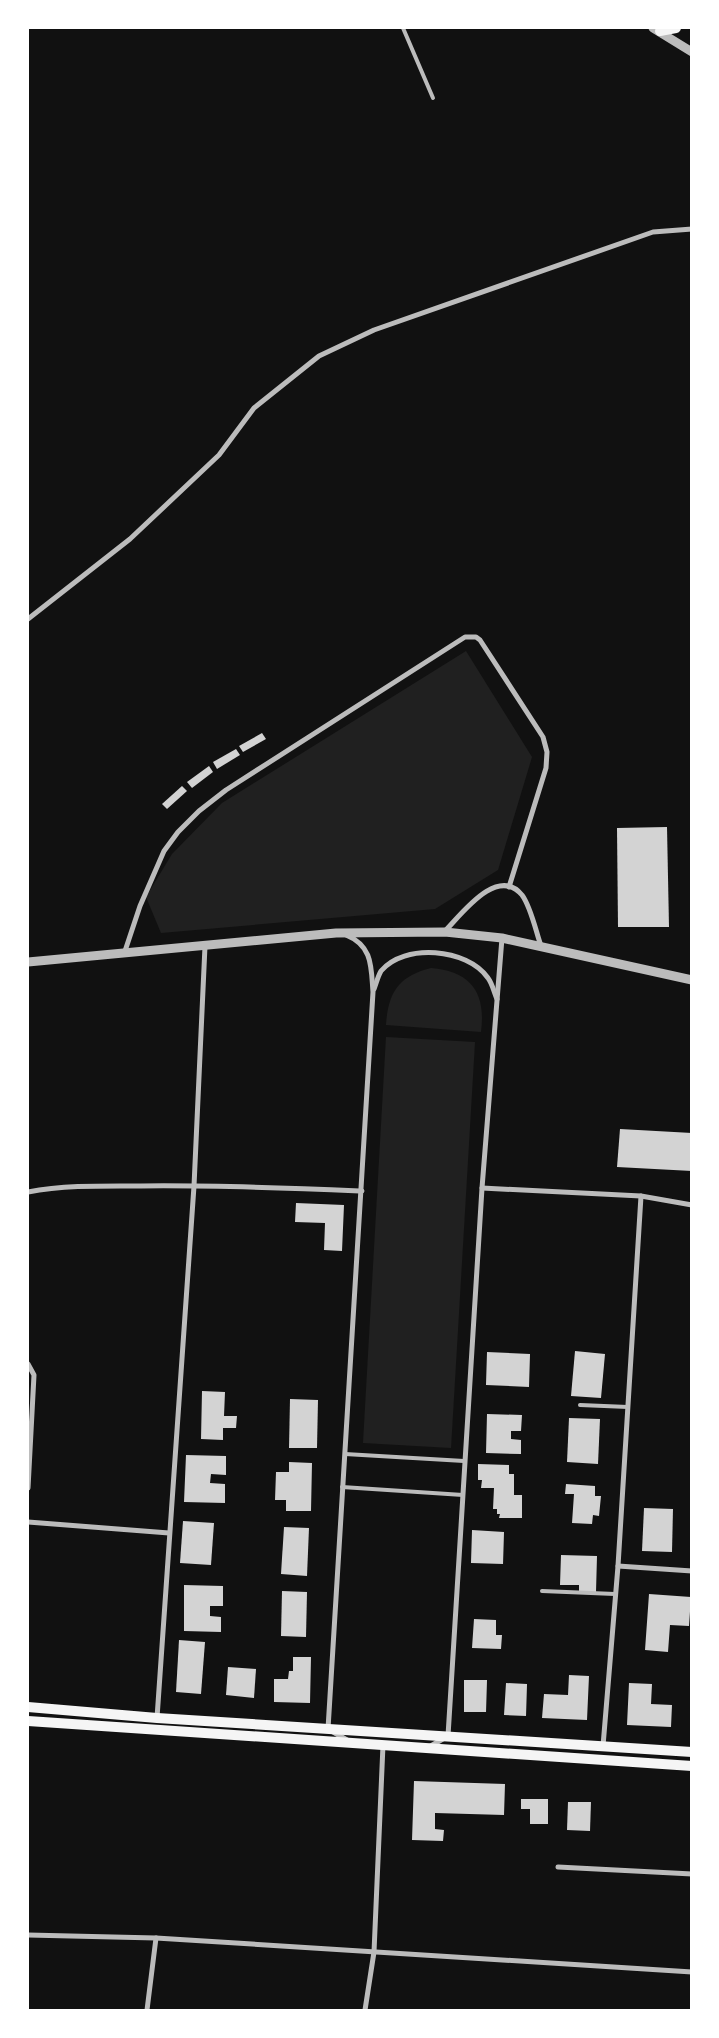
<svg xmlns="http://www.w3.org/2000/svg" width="719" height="2038" font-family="Roboto,sans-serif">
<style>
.green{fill:#202020}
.building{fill:#d3d3d3}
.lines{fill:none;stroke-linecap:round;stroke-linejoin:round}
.service{stroke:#bcbcbc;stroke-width:4}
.minor{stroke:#bcbcbc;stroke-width:5}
.tertiary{stroke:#bcbcbc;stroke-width:9}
.secondary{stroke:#f5f5f5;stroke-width:10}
</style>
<rect width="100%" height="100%" fill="#111"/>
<g class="green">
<path d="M466,651l66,106 -34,113 -63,39 -274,24 -15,-36 26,-43 50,-51z"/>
<path d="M431,968c40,3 55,25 50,64l-95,-7c2,-33 13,-49 45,-57z"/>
<path d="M386,1037l89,5 -24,406 -88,-5z"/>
</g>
<g class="building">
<path d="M262,733l4,6 -23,13 -4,-6z"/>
<path d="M236,749l4,6 -23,14 -4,-7z"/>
<path d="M209,766l4,6 -21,16 -5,-6z"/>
<path d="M182,786l5,5 -20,18 -5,-5z"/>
<path d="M667,827l2,100h-51l-1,-99z"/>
<path d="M620,1129l72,4v38l-75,-4z"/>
<path d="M296,1203l48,2 -2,46 -18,-1 1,-27 -30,-1z"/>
<path d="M575,1351l30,3 -4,44 -30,-2z"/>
<path d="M487,1352l43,2 -1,33 -43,-2z"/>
<path d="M202,1391l23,1 -1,24h13l-1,12h-13v12l-22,-1z"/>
<path d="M290,1399l28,1 -1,48h-28z"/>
<path d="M487,1414l35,1 -1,16h-10v8l10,1v14l-35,-1z"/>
<path d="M569,1418l31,1 -2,45 -31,-2z"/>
<path d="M186,1455l40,1v19l-15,-1 -1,9 15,1v19l-41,-1z"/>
<path d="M289,1462l23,1 -1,48h-25v-11h-11l1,-28h13z"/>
<path d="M478,1464l31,1v9h5v21h8v23h-23l1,-4h-3v-5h-4l1,-21h-13l1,-8h-4z"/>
<path d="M566,1484l29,2v10h6l-2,20 -6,-1 -1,9 -20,-1 2,-29h-9z"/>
<path d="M644,1508l29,1 -1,43 -30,-1z"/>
<path d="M183,1521l31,2 -3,42 -31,-2z"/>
<path d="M284,1527l25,1 -2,48 -26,-2z"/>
<path d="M472,1530l32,2 -1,32 -32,-1z"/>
<path d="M561,1555l36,1 -1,36h-17v-7h-19z"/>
<path d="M184,1585l39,1v20h-13v10l11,1v15l-37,-1z"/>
<path d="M282,1591l25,1 -1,45 -25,-1z"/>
<path d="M649,1594l42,3 -2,29 -19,-1 -2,27 -23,-2z"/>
<path d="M474,1619l22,1v15h6l-1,14 -29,-1z"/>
<path d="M179,1640l26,2 -4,52 -25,-2z"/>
<path d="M293,1657h18l-1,46 -36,-1v-23h14l1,-8h4z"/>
<path d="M228,1667l28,2 -2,29 -28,-3z"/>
<path d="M569,1675l20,1 -2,44 -45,-2 2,-24 24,1z"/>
<path d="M464,1680h23l-1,32h-22z"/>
<path d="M506,1683l21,1 -1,32 -22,-1z"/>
<path d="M629,1683l23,1 -1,20 21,1 -1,22 -44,-2z"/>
<path d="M414,1781l91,3 -1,31 -69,-2v16l9,1 -1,11 -31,-1z"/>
<path d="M521,1799h27v25h-18v-15h-9z"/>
<path d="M568,1802h23l-1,29 -23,-1z"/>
</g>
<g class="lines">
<g class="service">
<path d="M403,28l30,70"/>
<path d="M580,1405l48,2"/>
<path d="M345,1454l119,7"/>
<path d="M342,1487l121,8"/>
<path d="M542,1591l73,3"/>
</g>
<g class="minor">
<path d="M28,619l102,-80 89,-84 35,-47 65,-52 55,-26 279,-98 39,-3"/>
<path d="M445,931c16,-16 52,-66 77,-36 9,12 14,37 19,51"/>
<path d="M346,935c27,11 25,32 27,57l-45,737 19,11"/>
<path d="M124,954l16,-48 24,-55 14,-19 21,-21 27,-21 239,-153h11l4,3 63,97 4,15 -1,16 -37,119"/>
<path d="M374,989c2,-5 4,-13 7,-18 23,-28 86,-23 107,7 4,5 6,14 9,21"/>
<path d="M482,1188l159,8 51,9"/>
<path d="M28,1192c37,-7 75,-6 113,-6 74,-1 147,2 221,5"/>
<path d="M28,1364l6,11 -6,113"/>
<path d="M28,1522l141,11"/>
<path d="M618,1566l74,5"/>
<path d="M157,1718l37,-532 11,-240"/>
<path d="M603,1746l15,-180 23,-370"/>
<path d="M429,1747l19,-11 34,-548 20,-250"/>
<path d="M558,1867l134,7"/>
<path d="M28,1935l128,3 536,34"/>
<path d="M147,2010l9,-72"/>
<path d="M365,2010l9,-58 9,-207"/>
</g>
<g class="tertiary">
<path d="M653,28l39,24"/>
<path d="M28,962l308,-29 109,-1 57,6 190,42"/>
</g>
<g class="secondary">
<path d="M660,31l16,-3"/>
<path d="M28,1707l129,11 535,34"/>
<path d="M28,1721l664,45"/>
</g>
</g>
<rect width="719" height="2038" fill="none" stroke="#ffffff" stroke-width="58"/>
</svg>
